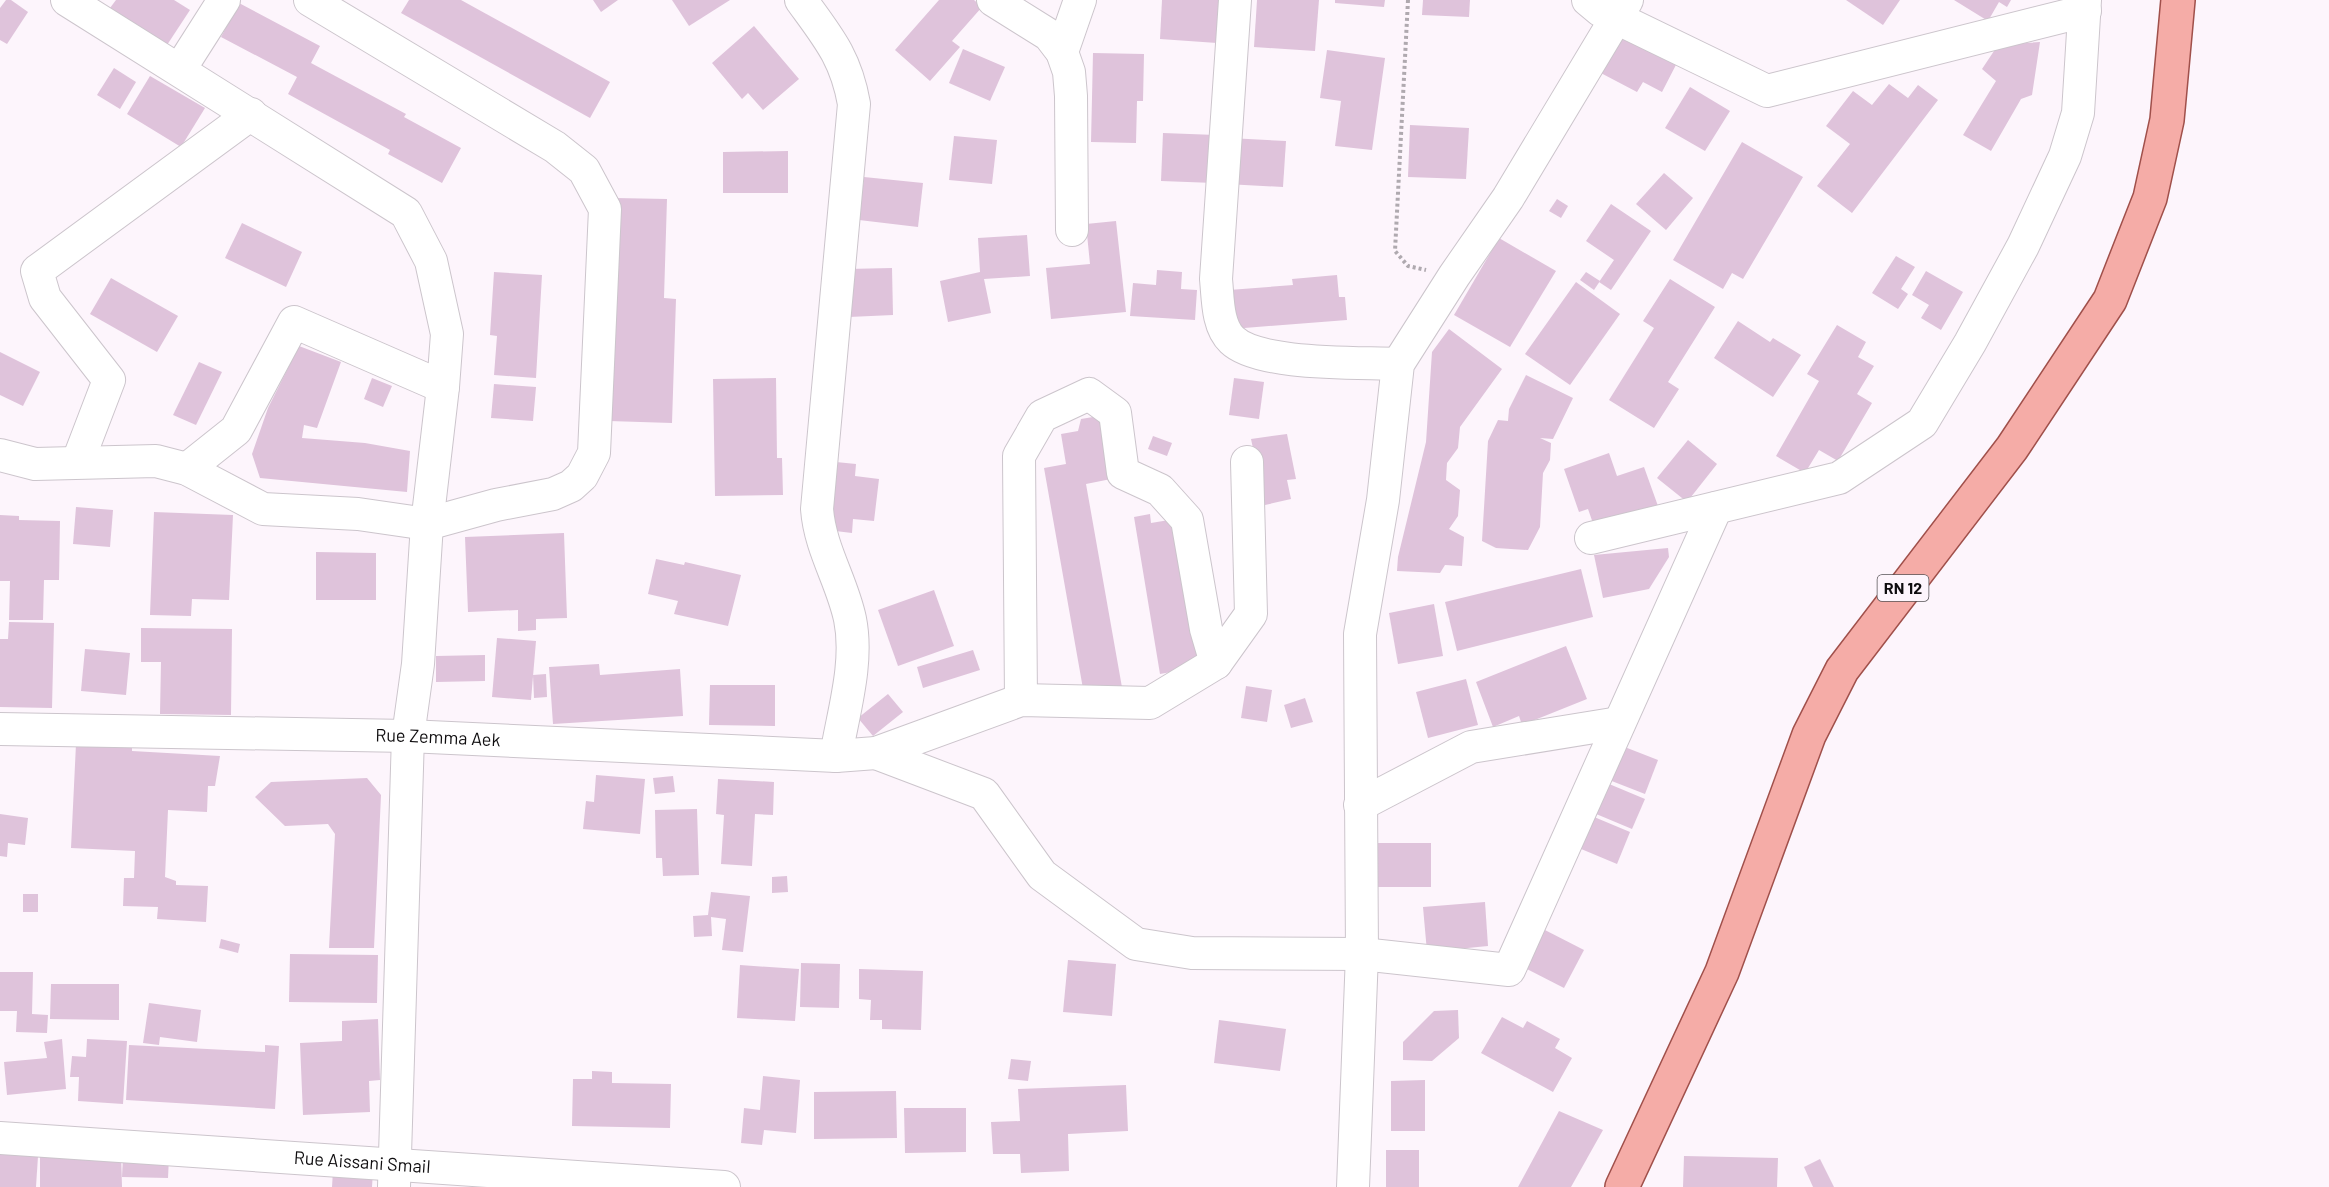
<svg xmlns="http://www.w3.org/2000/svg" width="2329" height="1187" font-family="Barlow,sans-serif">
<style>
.building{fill:#dfc3db}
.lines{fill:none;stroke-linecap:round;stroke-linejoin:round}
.minor-casing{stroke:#ccc5cc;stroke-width:34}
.major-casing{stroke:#a0504b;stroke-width:36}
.path{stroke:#afa9af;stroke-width:4;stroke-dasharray:3 3;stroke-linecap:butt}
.minor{stroke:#fff;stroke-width:32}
.major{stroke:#f5aca7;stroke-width:33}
.labels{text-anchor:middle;stroke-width:4.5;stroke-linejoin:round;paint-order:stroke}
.shield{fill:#fdf5fc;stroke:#565356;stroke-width:1.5}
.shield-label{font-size:16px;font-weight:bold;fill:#0f0d0f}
.street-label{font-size:18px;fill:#0f0d0f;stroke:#fdf5fc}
</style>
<rect width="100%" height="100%" fill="#fdf5fc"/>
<g class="building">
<path d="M6,0h5l17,12 -21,32 -7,-4v-32z"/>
<path d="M116,0h58l16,10 -23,35 -57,-37z"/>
<path d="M409,0h52l149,82 -20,36 -189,-105z"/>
<path d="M593,0h25l-17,12z"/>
<path d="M672,0h58l-41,26z"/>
<path d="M939,0h35l8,7 -30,34 8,6 -30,34 -35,-31z"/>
<path d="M1162,0h58l-3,43 -57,-4z"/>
<path d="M1257,0h62l-4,51 -61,-4z"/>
<path d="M1335,0h50l-1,7 -49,-4z"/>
<path d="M1423,0h47l-1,17 -47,-2z"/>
<path d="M1846,0h54l-17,25z"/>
<path d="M1954,0h57l-4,7 -8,-5 -11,19z"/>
<path d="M239,3l81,43 -9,17 95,51 -2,3 57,31 -19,35 -54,-29 2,-4 -102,-56 9,-17 -76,-40z"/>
<path d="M754,26l45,53 -36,31 -15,-17 -6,6 -30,-36z"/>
<path d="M1620,27l59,32 -17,33 -19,-10 -6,10 -40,-21z"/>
<path d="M2040,42l-8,53 -11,4 -30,52 -28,-16 33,-54 -14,-12 16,-24z"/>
<path d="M963,49l42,18 -15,34 -41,-18z"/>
<path d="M1327,50l58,8 -13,92 -37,-4 6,-45 -21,-3z"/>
<path d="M1093,53l51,1 -1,47h-6l-1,42 -45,-1z"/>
<path d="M114,68l22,14 -16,27 -23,-14z"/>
<path d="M150,76l55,32 -24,39 -54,-33z"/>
<path d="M1889,84l19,14 10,-13 20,15 -86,113 -35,-27 33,-42 -24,-18 27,-35 19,14z"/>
<path d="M1690,87l40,24 -25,40 -40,-23z"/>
<path d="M1410,125l59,3 -3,51 -58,-2z"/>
<path d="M1163,133l53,2 -2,48 -53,-2z"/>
<path d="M954,136l43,4 -5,44 -43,-4z"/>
<path d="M1229,138l57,3 -3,46 -57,-3z"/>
<path d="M1742,142l61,35 -60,102 -11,-6 -9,16 -50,-29z"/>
<path d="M788,151v42h-65v-41z"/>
<path d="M1664,173l29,25 -27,32 -30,-26z"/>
<path d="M864,177l59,6 -5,44 -59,-7z"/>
<path d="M615,198l52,1 -3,99 12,1 -4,124 -63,-2z"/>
<path d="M1557,199l11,7 -7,12 -12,-7z"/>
<path d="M1611,204l40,27 -40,59 -12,-8 15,-22 -28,-19z"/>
<path d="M1116,221l10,91 -75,7 -5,-51 44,-4 -4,-40z"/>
<path d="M242,223l60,29 -16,35 -61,-29z"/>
<path d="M1027,235l3,41 -46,3 7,34 -43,9 -8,-41 40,-9 -2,-34z"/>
<path d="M1499,238l57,33 -46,76 -56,-32z"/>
<path d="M1896,256l19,11 -14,22 7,5 -10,15 -26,-16z"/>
<path d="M892,268l1,47 -44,2 -2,-48z"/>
<path d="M1157,270l25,2 -1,17 16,1 -2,30 -65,-4 3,-33 23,2z"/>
<path d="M1926,271l37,21 -22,38 -20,-12 8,-13 -17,-10z"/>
<path d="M494,272l48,3 -6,103 -42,-3 3,-39 -7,-1z"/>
<path d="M1586,272l14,9 -6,9 -14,-10z"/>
<path d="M1337,275l2,22h6l2,23 -115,9 -3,-39 64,-5 -1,-6z"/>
<path d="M111,278l67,38 -21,36 -67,-38z"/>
<path d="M1670,279l45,28 -47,75 11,7 -25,39 -45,-28 45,-72 -11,-7z"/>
<path d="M1576,282l44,32 -50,71 -45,-31z"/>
<path d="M1738,321l32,21 3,-4 28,17 -28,42 -59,-39z"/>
<path d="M1837,325l29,17 -8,15 16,9 -17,28 15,9 -34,58 -19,-11 -14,23 -29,-17 43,-75 -12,-7z"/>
<path d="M1449,329l53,40 -42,58 -2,21 -11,15 -1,17 14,10 -2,26 -9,13 15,8 -2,29 -17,-1 -5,8 -43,-2 1,-14 28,-115 6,-90z"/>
<path d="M299,346l42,16 -24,66 -13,-3 -2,13 63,5 45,8 -3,41 -147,-14 -8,-24 16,-46z"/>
<path d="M0,352l40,20 -17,34 -23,-11z"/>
<path d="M199,362l23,10 -26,53 -23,-10z"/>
<path d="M1526,375l47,23 -20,41 -13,-1 11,5 -1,17 -7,13 -3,54 -12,23 -32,-2 -14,-7 6,-100 10,-21 10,1 1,-12z"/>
<path d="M372,378l20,8 -9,21 -19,-8z"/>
<path d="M776,378l1,80h5l1,37 -68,1 -2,-117z"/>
<path d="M1234,378l30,4 -5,37 -30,-4z"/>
<path d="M494,384l42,3 -3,34 -42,-3z"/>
<path d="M1099,416l12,63 -25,5 37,209 -38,7 -41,-232 22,-4 -5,-30 17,-3 3,-12z"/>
<path d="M1287,434l9,45 -9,1 4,19 -26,6 -14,-66z"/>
<path d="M1153,436l19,7 -5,13 -19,-7z"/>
<path d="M1688,440l29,24 -30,38 -30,-24z"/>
<path d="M1609,453l8,23 27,-9 14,39 -63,23 -7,-20 -9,3 -15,-43z"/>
<path d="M836,462l20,2 -1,12 24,3 -5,42 -21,-2 -1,14 -25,-3z"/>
<path d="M76,507l37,3 -3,37 -37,-3z"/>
<path d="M154,512l79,3 -4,85 -37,-1 -1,17 -41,-1z"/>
<path d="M1150,514l1,9 24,-4 24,148 -39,7 -26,-157z"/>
<path d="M0,515l19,1v4l41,1 -1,59h-15l-1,40h-34l1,-39h-10z"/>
<path d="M564,533l3,85 -31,1v11l-18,1v-21l-50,2 -3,-75z"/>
<path d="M1668,548l1,9 -20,32 -46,9 -9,-43z"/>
<path d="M316,552l60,1v47h-60z"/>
<path d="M656,559l28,6 1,-3 56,13 -13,51 -54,-12 4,-13 -30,-7z"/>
<path d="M1581,569l12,48 -136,34 -12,-49z"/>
<path d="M934,590l20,56 -56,20 -20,-56z"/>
<path d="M1434,604l9,52 -45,8 -9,-51z"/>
<path d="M9,622l45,1 -2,85 -52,-1v-68h8z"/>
<path d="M141,628l91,1 -1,86 -71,-1 1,-52h-20z"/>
<path d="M497,638l39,3 -5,59 -39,-3z"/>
<path d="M1566,646l21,53 -65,26 -3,-9 -26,11 -17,-45z"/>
<path d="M85,649l45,4 -4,42 -45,-4z"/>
<path d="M973,650l7,20 -57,18 -6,-21z"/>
<path d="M485,655v26l-49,1v-26z"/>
<path d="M599,664l1,11 80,-6 3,47 -130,8 -4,-57z"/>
<path d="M546,674l1,23 -13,1 -1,-23z"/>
<path d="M1466,679l12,46 -50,13 -12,-46z"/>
<path d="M710,685h65v41l-66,-1z"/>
<path d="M1246,686l26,4 -5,32 -26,-4z"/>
<path d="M888,694l15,18 -30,24 -15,-18z"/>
<path d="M1305,698l8,24 -22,6 -7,-23z"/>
<path d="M76,744l56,3v4l88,5 -5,30h-7l-1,26 -39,-2 -3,67 11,4v4l32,1 -2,36 -49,-3 1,-12 -35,-1 1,-28h10l1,-27 -64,-3z"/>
<path d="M1617,744l41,16 -13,34 -41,-16z"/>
<path d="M596,775l49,4 -5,55 -57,-5 3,-28 8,1z"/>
<path d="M673,776l2,16 -20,2 -2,-16z"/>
<path d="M367,778l14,17 -7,153h-45l6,-114 -7,-10 -43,2 -30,-29 16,-15z"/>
<path d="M718,779l56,3 -1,33 -18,-1 -3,52 -31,-2 3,-49 -8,-1z"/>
<path d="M1602,781l43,18 -13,30 -43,-18z"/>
<path d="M697,809l2,66 -36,1 -1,-18h-6l-1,-48z"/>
<path d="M0,814l28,4 -3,27 -17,-2 -1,14 -7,-1z"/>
<path d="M1587,814l43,18 -13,32 -43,-18z"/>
<path d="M1372,843h59v44h-60z"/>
<path d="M787,876l1,16 -16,1v-16z"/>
<path d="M711,892l39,4 -7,56 -21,-2 4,-31 -15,-2 1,19 -18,1 -1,-21 15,-1z"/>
<rect x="23" y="894" width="15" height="18"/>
<path d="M1485,902l3,44 -61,6 -4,-45z"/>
<path d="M1541,928l43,22 -20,38 -43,-22z"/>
<path d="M221,939l19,5 -2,9 -19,-5z"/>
<path d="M290,954l88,1 -1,48 -88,-1z"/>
<path d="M1068,960l48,4 -4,52 -49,-4z"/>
<path d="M801,963l39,1 -1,44 -39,-1z"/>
<path d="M740,965l59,4 -4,52 -58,-3z"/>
<path d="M859,969l64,2 -2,59 -39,-1v-9h-12l1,-20 -12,-1z"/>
<path d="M0,972h33l-1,42 16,1 -1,18 -31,-1 1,-21h-17z"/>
<path d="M51,984h68v36l-69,-1z"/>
<path d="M149,1003l52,7 -4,32 -37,-5 -1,8 -16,-2z"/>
<path d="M1458,1010l1,28 -27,23 -29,-1v-18l31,-31z"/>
<path d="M1502,1017l21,11 4,-7 33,18 -5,9 17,10 -19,34 -72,-39z"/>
<path d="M378,1019l2,61 -11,1 1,31 -67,3 -3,-72 42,-2v-20z"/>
<path d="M1219,1020l67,9 -6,42 -66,-8z"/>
<path d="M62,1039l4,50 -59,6 -3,-33 43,-4 -3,-16z"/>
<path d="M87,1039l40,2 -4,63 -45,-3 1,-24h-9l2,-21 14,1z"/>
<path d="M129,1045l136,7v-7l14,1 -4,63 -149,-9z"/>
<path d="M1011,1059l20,2 -3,20 -20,-2z"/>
<path d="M592,1071l20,1v11l59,1 -1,44 -98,-2 1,-47h19z"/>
<path d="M763,1076l37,4 -4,53 -32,-3 -2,15 -21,-2 3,-35 16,2z"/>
<path d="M1425,1080v51h-34v-50z"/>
<path d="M1126,1085l2,46 -60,3 1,37 -48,2 -1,-19h-27l-2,-32 29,-1 -2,-32z"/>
<path d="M896,1091l1,47 -83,1v-47z"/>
<path d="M904,1108h62v44l-61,1z"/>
<path d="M1559,1111l44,19 -32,57h-53z"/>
<rect x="1386" y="1150" width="33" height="37"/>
<path d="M0,1152l38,4 -2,31h-36z"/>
<path d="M121,1152l1,35h-82v-33z"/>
<path d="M1684,1156l94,2 -1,29h-94z"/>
<path d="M123,1157h46l-1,21 -46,-1z"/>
<path d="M1820,1159l14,28h-21l-9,-20z"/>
<path d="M333,1170l40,2 -1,15h-40z"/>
</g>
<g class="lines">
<defs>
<g id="minor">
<path d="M67,0l339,213 25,48 16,73 -4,53 -149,-65 -58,108 -49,39"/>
<path d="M801,0c27,37 45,58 53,104l-37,405c3,40 25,72 33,110 9,44 -7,94 -14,137"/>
<path d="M993,0l56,35 13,17 7,20 2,24 1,134"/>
<path d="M1235,0l-19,279c2,19 1,47 16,61 27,26 127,22 166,24"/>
<path d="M1588,0l12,10 167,81 318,-80"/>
<path d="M1062,52l18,-52"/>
<path d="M180,69l44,-69"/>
<path d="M0,455l35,9 121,-3 31,8 76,40 95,5 69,10 69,-19 57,-11 18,-8 11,-10 12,-23 11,-244 -21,-39 -29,-23 -245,-147"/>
<path d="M78,461l31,-81 -64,-82 -8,-27 214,-157"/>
<path d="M1591,538l248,-60 83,-55 48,-80 53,-97 42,-90 13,-43 7,-113"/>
<path d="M1021,700l-2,-244 23,-40 47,-22 26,19 8,60 37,17 27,30 19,109 10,34"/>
<path id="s1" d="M0,729l408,7 428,20 40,-3 145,-53 129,3 66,-40 35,-49 -4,-152"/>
<path d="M876,753l108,41 58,81 94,69 56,9 170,1 147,16 207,-462"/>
<path d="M1360,805l111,-58 148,-24"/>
<path id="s2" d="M0,1138l724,49"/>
<path d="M394,1187l14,-451 10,-72 9,-140 16,-137"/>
<path d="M1353,1187l9,-233 -2,-320 23,-134 15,-136 56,-88 54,-78 119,-198"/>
</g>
<path id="major" d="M1622,1187l100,-215 87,-237 33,-65 170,-222 98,-148 40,-102 17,-78 11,-120"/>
</defs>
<use href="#minor" class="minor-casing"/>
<use href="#major" class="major-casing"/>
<path class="path" d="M1408,0l-13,251 13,15 18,4"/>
<use href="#minor" class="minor"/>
<use href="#major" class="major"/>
</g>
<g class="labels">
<rect class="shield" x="1877.5" y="575" width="51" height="26" rx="4.5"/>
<g class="shield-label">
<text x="1903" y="594">RN 12</text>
</g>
<g class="street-label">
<text dy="6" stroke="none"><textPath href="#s1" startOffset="438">Rue Zemma Aek</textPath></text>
<text dy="6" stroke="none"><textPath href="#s2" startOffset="363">Rue Aissani Smail</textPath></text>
</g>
</g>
</svg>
